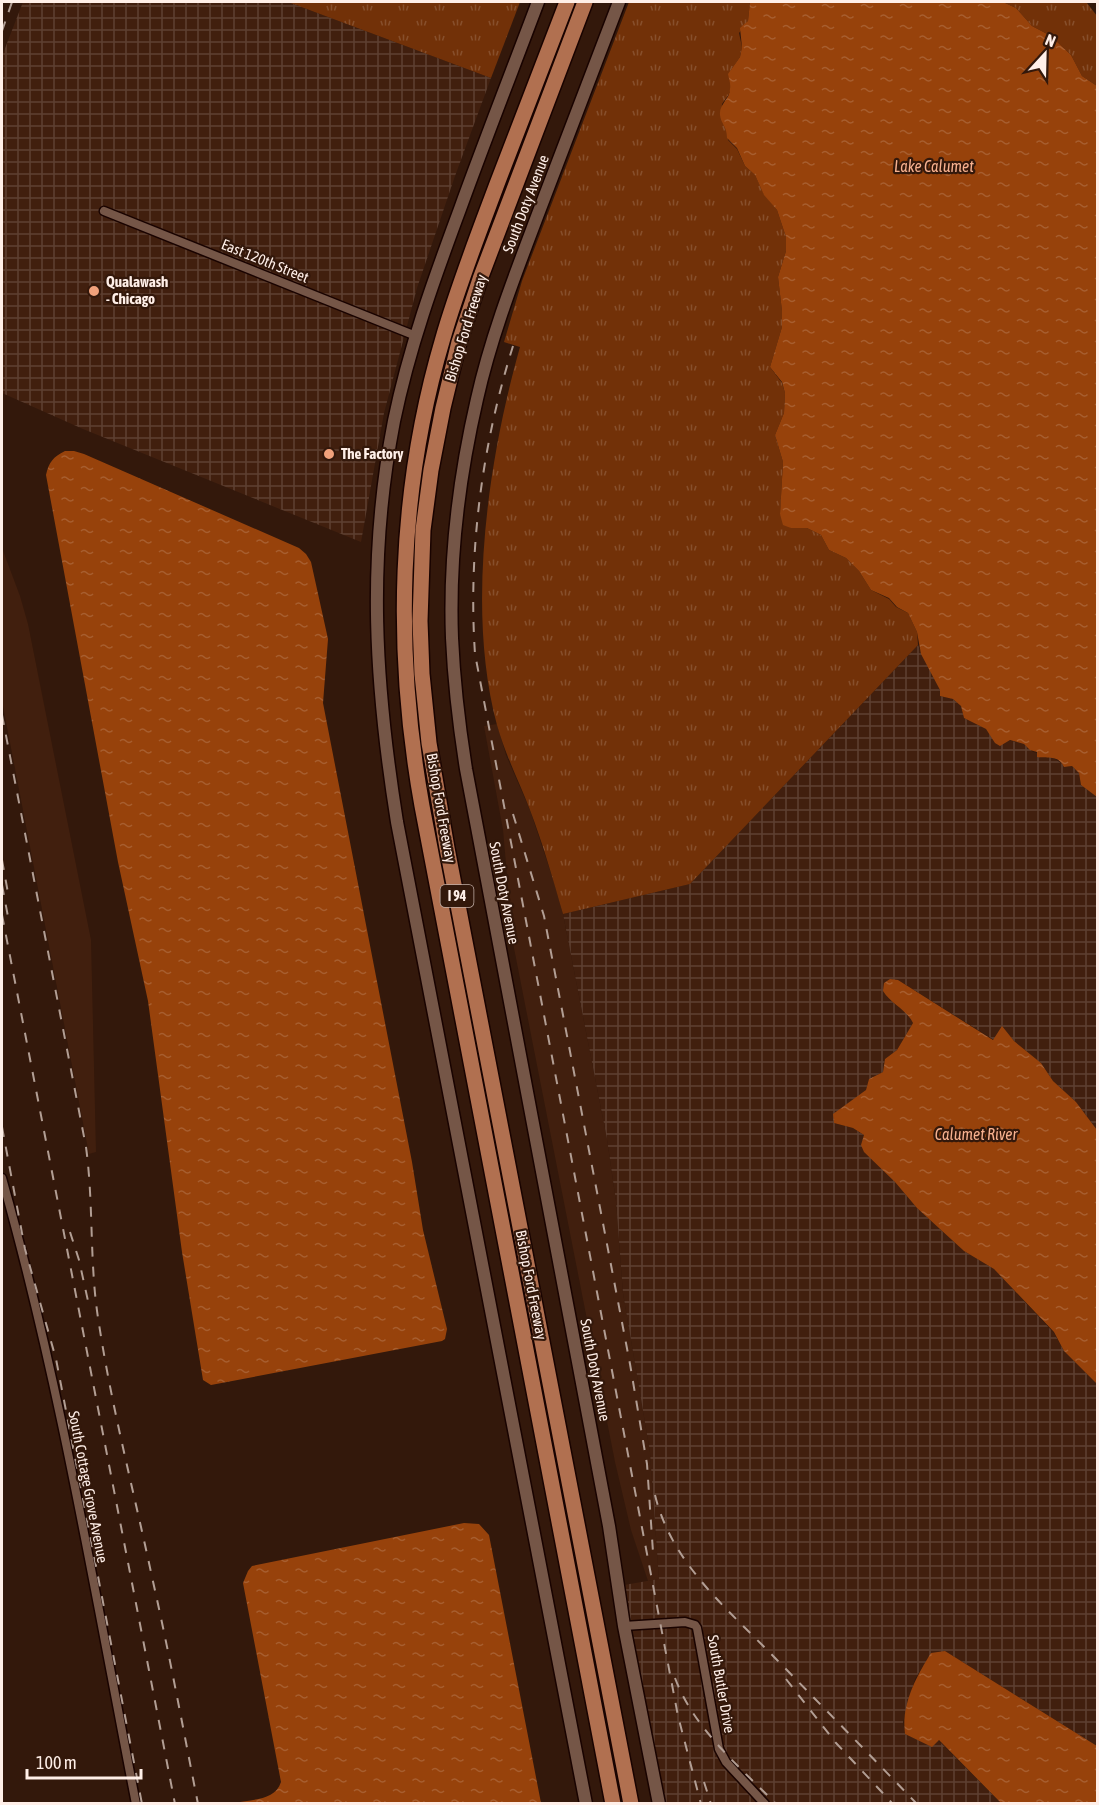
<svg xmlns="http://www.w3.org/2000/svg" width="1099" height="1805" font-family="'Asap Condensed',sans-serif">
<style>
.built{fill:#411f0e}
.industrial{fill:url(#industrial-grid)}
.grass{fill:url(#grass-tufts)}
.water{fill:url(#water-ripples)}
.lines{fill:none;stroke-linecap:round;stroke-linejoin:round}
.street-casing{stroke:#190300;stroke-width:11}
.secondary-casing{stroke:#190300;stroke-width:15}
.highway-casing{stroke:#190300;stroke-width:18}
.street{stroke:#755647;stroke-width:8}
.secondary{stroke:#755647;stroke-width:12}
.highway{stroke:#b17050;stroke-width:15}
.rail{stroke:#b29e94;stroke-width:2;stroke-dasharray:10 10;stroke-linecap:butt}
.poi-dot{fill:#f1a17b;stroke:#33180b;stroke-width:2}
.labels{text-anchor:middle;stroke-width:4.5;stroke-linejoin:round;paint-order:stroke}
.shield{fill:#33180b;stroke:#c2aea6;stroke-width:1.5}
.shield-label{font-size:14px;font-weight:bold;fill:#ffefe8}
.street-label{font-size:15px;fill:#ffefe8;stroke:#33180b}
.poi-label{font-size:15px;font-weight:bold;fill:#ffefe8;stroke:#33180b;text-anchor:start}
.water-label{font-size:16px;font-style:italic;fill:#f8b18f;stroke:#33180b}
</style>
<defs>
<pattern id="industrial-grid" width="8" height="8" patternUnits="userSpaceOnUse" patternTransform="scale(1.5)"><rect width="8" height="8" fill="#411f0e"/><path d="M0 4h8M4 0v8" fill="none" stroke="#5e4031"/></pattern>
<pattern id="grass-tufts" width="24" height="20" patternUnits="userSpaceOnUse" patternTransform="scale(1.5)"><rect width="24" height="20" fill="#723108"/><path d="M3 7l-1-3M5 7V3M7 7l1-3M15 17l-1-3M17 17v-4M19 17l1-3" fill="none" stroke="#874f2c"/></pattern>
<pattern id="water-ripples" width="26" height="14" patternUnits="userSpaceOnUse" patternTransform="scale(1.5)"><rect width="26" height="14" fill="#97420b"/><path d="M2 4q2-2 4 0t4 0M15 11q2-2 4 0t4 0" fill="none" stroke="#a75e2f"/></pattern>
</defs>
<rect width="100%" height="100%" fill="#33180b"/>
<g class="built">
<path d="M2,548l18,48 8,28 63,316 5,212 -7,2 -87,-453z"/>
<path d="M497,724l9,31 24,55 24,72 9,32 44,225 9,62 7,92 27,159 9,127 -11,2 -17,-51 -16,-68 -102,-519 -10,-113 -19,-104z"/>
</g>
<g class="industrial">
<path d="M23,2h265l203,76 -36,98 -38,112 -33,125 -23,129 -278,-113 -81,-36v-337z"/>
<path d="M918,645l22,45v6l13,3 8,7 3,12 22,11 5,7 33,8 9,8 19,5 15,10 5,-1 7,7 2,12 16,12v333l-21,-28 -23,-21 -12,-18 -27,-22 -12,-14 -8,13 -96,-60 -9,19 21,17 3,7 -16,27 -12,9 -2,13 -14,7 -3,11 -32,33 19,5 11,7 31,47 22,26 47,43 30,18 60,64 10,18 33,33v362l-152,-95 -22,15 -8,13 -12,43 2,12 26,12 7,-6 63,63h-337l-40,-218 35,-6 -9,-127 -27,-159 -7,-92 -9,-62 -44,-225 127,-30z"/>
</g>
<g class="grass">
<path d="M288,2h232l-29,76z"/>
<path d="M629,2h121l-2,19 -9,12 3,14 -2,10 -9,13v18l-2,6 -7,10 -1,14 6,10 1,12 9,9 8,17 10,9 9,19 13,16 9,27v14l-8,26 4,34v16l-12,40 12,16 3,10 -1,20 -9,22 8,27 -3,52 11,14h16l14,7 8,15 17,8 13,13 12,19 18,9 7,8 12,6 9,19 1,13 -228,239 -127,30c-10,-35 -20,-70 -33,-104 -11,-29 -25,-56 -33,-85 -31,-115 -9,-265 23,-378l-16,-5 18,-61z"/>
<path d="M1003,2h82l2,1 10,13v70l-15,-10 -11,-21 -20,-19 -19,-10 -16,-18z"/>
</g>
<g class="water">
<path d="M750,2h253l13,6 16,18 19,10 20,19 11,21 15,10v711l-16,-12 -2,-12 -7,-7 -8,1c-6,-13 -17,-8 -27,-10v-5l-7,-2 -6,-6 -14,-4 -10,6 -5,-3 -9,-14 -22,-11 -3,-12 -8,-7 -13,-3v-6l-19,-36 -4,-22 -9,-19 -11,-6 -8,-9 -18,-8 -12,-19 -13,-13 -17,-8 -8,-15 -14,-7h-16l-8,-3 -3,-11 3,-52 -8,-27 9,-22 1,-20 -3,-11 -12,-15 12,-40v-16l-4,-34 8,-26v-14l-9,-27 -13,-15 -9,-20 -10,-9 -8,-18 -10,-10c0,-12 -6,-14 -7,-23 -1,-11 10,-16 10,-26 1,-5 -1,-10 -2,-15l12,-17 2,-10 -2,-19 8,-7z"/>
<path d="M65,451h9l10,3 215,94 7,6 5,8 17,77 -5,64 89,459 11,68 24,99 -2,10 -3,2 -231,44 -8,-5 -21,-128 -34,-251 -30,-139 -72,-387c3,-13 7,-18 19,-24z"/>
<path d="M890,979l8,1 95,60 9,-14 12,15 27,22 12,18 23,21 21,28v254l-33,-33 -10,-19 -60,-63 -30,-18 -47,-43 -22,-26 -31,-30 -3,-7 3,-10 -11,-7 -19,-5 -1,-9 33,-24 3,-11 14,-7 2,-13 12,-9 16,-27c-6,-13 -22,-19 -30,-32l1,-8z"/>
<path d="M464,1523l15,1 10,11 52,268h-306c17,-4 40,-2 46,-21l-38,-199 5,-12 4,-5z"/>
<path d="M945,1651l152,95v57h-96l-62,-63 -7,7 -27,-13c-4,-29 11,-57 26,-81z"/>
</g>
<g class="lines">
<defs>
<g id="street">
<path d="M104,211l312,125"/>
<path d="M2,1178c58,205 93,416 134,626"/>
<path d="M624,1626l61,-4 10,3 2,3 22,121 7,13 39,42"/>
</g>
<g id="secondary">
<path d="M538,2c-26,69 -53,138 -78,207 -26,70 -51,139 -66,212 -27,139 -19,263 3,401l189,982"/>
<path d="M619,2c-27,70 -54,141 -81,212 -23,61 -47,122 -61,185 -18,78 -28,159 -25,239 2,44 7,87 14,131l143,757 15,100 35,178"/>
</g>
<g id="highway">
<path d="M567,2c-23,60 -46,121 -70,182 -19,51 -39,102 -54,154 -45,152 -49,312 -21,468l191,998"/>
<path d="M585,2l-105,277 -21,63 -16,66 -12,62 -8,60 -3,91 2,53 7,69 18,105 184,956"/>
</g>
</defs>
<use href="#street" class="street-casing"/>
<use href="#secondary" class="secondary-casing"/>
<use href="#highway" class="highway-casing"/>
<use href="#street" class="street"/>
<use href="#secondary" class="secondary"/>
<use href="#highway" class="highway"/>
<g class="rail">
<path d="M2,31l10,-29"/>
<path d="M513,346c-31,99 -45,205 -38,308l203,1062 23,88"/>
<path d="M2,715l84,432c8,59 3,118 13,177 13,85 35,168 53,253 17,75 31,151 46,227"/>
<path d="M513,814l31,102 86,448 17,100 6,88"/>
<path d="M2,860l6,33"/>
<path d="M2,885l7,37"/>
<path d="M2,915l173,889"/>
<path d="M2,1127l23,122 31,110 86,445"/>
<path d="M70,1232l9,28 9,41"/>
<path d="M655,1495c17,70 74,115 122,165 47,48 94,96 140,144"/>
<path d="M675,1678c19,51 64,88 101,126"/>
<path d="M786,1679l50,64 57,61"/>
<path d="M704,1782l7,22"/>
</g>
</g>
<g class="poi-dot">
<circle cx="94" cy="291" r="6"/>
<circle cx="329" cy="454" r="6"/>
</g>
<g class="labels">
<rect class="shield" x="440.5" y="885" width="33" height="22" rx="4.5"/>
<g class="shield-label">
<text x="457" y="901">I 94</text>
</g>
<g class="street-label">
<text transform="translate(526 204) rotate(-69)" y="5">South Doty Avenue</text>
<text transform="translate(265 261) rotate(22)" y="5">East 120th Street</text>
<text transform="translate(466 328) rotate(-73)" y="5">Bishop Ford Freeway</text>
<text transform="translate(441 808) rotate(80)" y="5">Bishop Ford Freeway</text>
<text transform="translate(504 893) rotate(79)" y="5">South Doty Avenue</text>
<text transform="translate(531 1285) rotate(79)" y="5">Bishop Ford Freeway</text>
<text transform="translate(595 1370) rotate(79)" y="5">South Doty Avenue</text>
<text transform="translate(88 1487) rotate(79)" y="5">South Cottage Grove Avenue</text>
<text transform="translate(721 1684) rotate(80)" y="5">South Butler Drive</text>
</g>
<g class="poi-label">
<text x="106" y="287">Qualawash<tspan x="106" dy="17">- Chicago</tspan></text>
<text x="341" y="459">The Factory</text>
</g>
<g class="water-label">
<text x="934" y="172">Lake Calumet</text>
<text x="976" y="1140">Calumet River</text>
</g>
</g>
<rect width="1099" height="1805" fill="none" stroke="#ffefe8" stroke-width="6"/>
<g transform="translate(1045 54) rotate(22)" stroke="#33180b" stroke-width="4.5" paint-order="stroke">
<path d="M0-4.5L10 22L0 15L-10 22Z" fill="#ffefe8"/>
<text y="-9" font-size="16" font-weight="bold" text-anchor="middle" fill="#ffefe8">N</text>
</g>
<path d="M27 1769v9h114v-9" fill="none" stroke="#ffefe8" stroke-width="3"/>
<text x="36" y="1769" font-size="18" fill="#ffefe8" stroke="#33180b" stroke-width="4.5" paint-order="stroke">100 m</text>
</svg>
